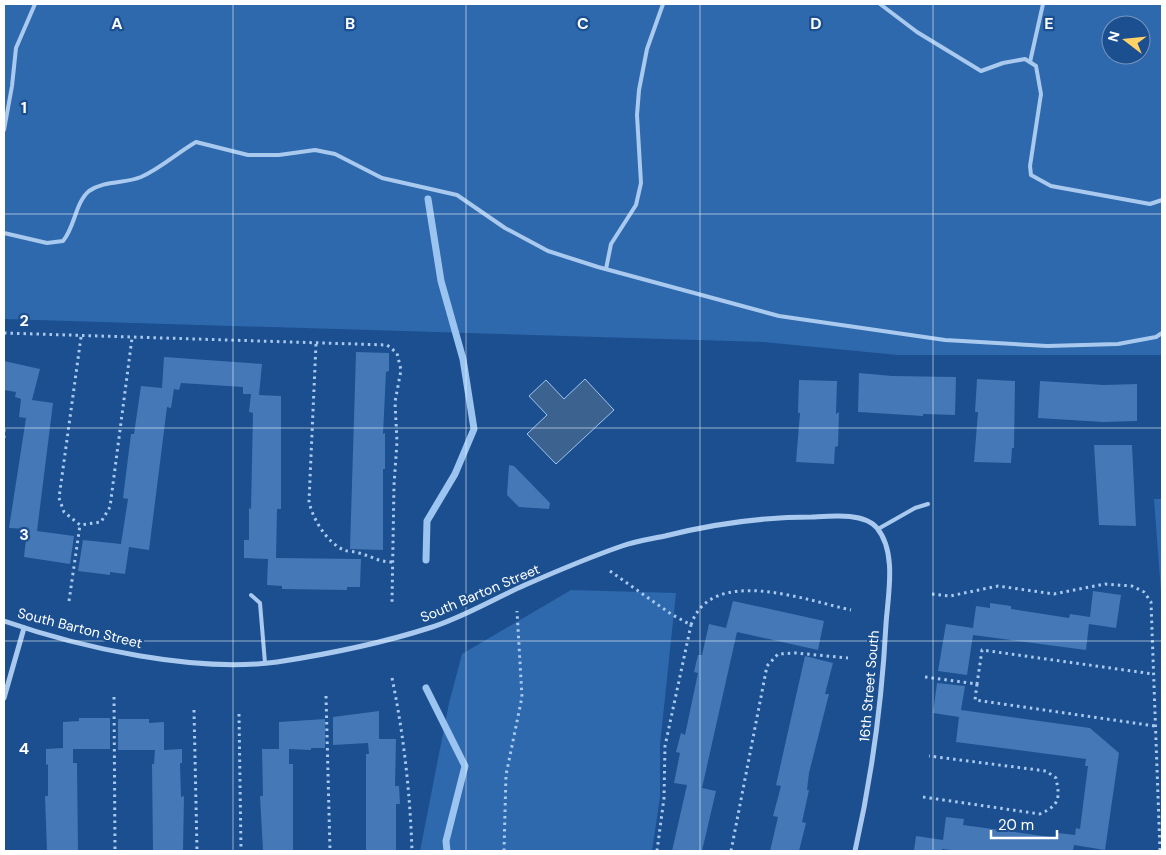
<svg xmlns="http://www.w3.org/2000/svg" width="1166" height="855" font-family="'DM Sans',sans-serif">
<style>
.green{fill:#2e69ad;fill-rule:evenodd}
.water{fill:#3c6290;stroke:#9cc4f0}
.lines{fill:none;stroke-linecap:round;stroke-linejoin:round}
.stream{stroke:#9cc4f0;stroke-width:7}
.building{fill:#4478b7}
.path{stroke:#a9c9ee;stroke-width:3;stroke-dasharray:2.5 4;stroke-linecap:butt}
.lane{stroke:#a9c9ee;stroke-width:4}
.street{stroke:#a9c9ee;stroke-width:5}
.grid{fill:none;stroke:#fff;stroke-width:1;stroke-opacity:0.55}
.labels{text-anchor:middle;stroke-width:4.5;stroke-linejoin:round;paint-order:stroke}
.street-label{font-size:14px;fill:#fff;stroke:#1b4f8f}
.grid-label{font-size:16px;text-anchor:middle;font-weight:bold;fill:#fff;stroke:#1b4f8f;stroke-width:4.5;stroke-linejoin:round;paint-order:stroke}
</style>
<rect width="100%" height="100%" fill="#1b4f8f"/>
<g class="green">
<path d="M4,4h1158v351h-264l-135,-13 -759,-23zM1111,25h30v30h-30z"/>
<path d="M1154,499h8v107z"/>
<path d="M571,590l105,3 -16,152v52l-8,54h-232l29,-148 13,-49z"/>
</g>
<path class="water" d="M585,379l29,31 -58,54 -29,-30 20,-19 -18,-19 17,-16 18,19z"/>
<g class="lines">
<g class="stream">
<path d="M426,560l1,-39 28,-47 19,-45 -11,-70 -22,-78 -13,-82"/>
<path d="M426,688l39,78 -19,75 1,10"/>
</g>
</g>
<g class="building">
<path d="M356,352l33,1v18l-3,1 -3,62 2,-1v36h-2v81l-33,-1z"/>
<path d="M164,357l98,7 -3,31 22,1v113h-4l-1,49 85,1 -1,28h-13v3l-65,-1v-3l-15,-1 1,-26 -24,-1v-18h5v-32l2,1 2,-96 -4,-1 2,-18h-8v-7l-62,-4 -2,7 -5,-1 -3,19 -4,-1 -18,143 -20,-3 -4,27 -15,-2v3l-32,-4 5,-31 38,4 7,-45 -5,-1 8,-64h3l7,-48 21,2z"/>
<path d="M4,361l36,8 -8,31 21,3 -16,128 37,5 -4,28 -46,-7 3,-28 -18,-1 17,-110 -7,-1 2,-18 -6,-2 1,-5 -12,-2z"/>
<path d="M859,373l33,3 64,1 -1,38 -32,-1v2l-65,-4z"/>
<path d="M977,379l38,2 -1,67h-2l-1,15 -37,-1 4,-50h-3z"/>
<path d="M799,380l38,1 -1,33 3,-2 -1,34 -3,1 -1,17 -38,-2 4,-49h-2z"/>
<path d="M1040,381l64,4 33,-1v37l-34,1 -65,-4z"/>
<path d="M1094,445h38l4,81 -37,-1z"/>
<path d="M509,465l5,1 36,37 -1,6 -30,-2 -12,-12z"/>
<path d="M1093,591l28,4 -5,33 -27,-4 -3,26 -113,-15 -6,40 -29,-4 8,-47 27,4 3,-22 14,2v-5l21,3v3l58,9 1,-4 20,3z"/>
<path d="M733,601l91,20 -6,29 -81,-18 -35,156 14,3 -14,60h-30l15,-66 -13,-2 6,-30 -4,-1 5,-19 4,2 13,-62 -4,-1 4,-17h4l7,-31 17,4z"/>
<path d="M805,656l28,7 -8,31h4l-20,79 -2,17h2l-7,32 4,1 -7,28h-29l8,-34 -5,-1 8,-30 -5,-1z"/>
<path d="M937,683l28,3 -4,24 129,18 29,25 -14,97 -31,-5 -1,6h-113l-18,-2v2h-28l2,-15 27,4 3,-23 18,2 -1,6 94,13 1,-5 17,2 1,-7 4,1 8,-63h-3l1,-7 -130,-17 3,-25 -26,-4z"/>
<path d="M379,711v28h17l-1,47h4l1,18h-4v47h-30v-97h3l-1,-11 -35,2v-28z"/>
<path d="M79,718h31v31h-37v14h4l1,88h-31l-2,-55h3v-32l-2,1v-16l17,-1v-26l16,-1z"/>
<path d="M118,719h31v4l15,-1v28l18,-1v14h-2l1,34 3,-1 -1,55h-30l-1,-87h2l1,-14h-37z"/>
<path d="M325,719v29h-14v2l-22,-1v15h4v87h-30l-3,-55h3l-1,-47h17v-27z"/>
</g>
<g class="lines">
<g class="path">
<path d="M4,333l383,12 10,8 4,17 -6,32 2,40 -3,43 -2,117"/>
<path d="M81,337l-22,161 5,14 16,13 21,-3 9,-15 22,-169"/>
<path d="M316,344l-7,157c3,17 18,42 35,49 4,2 10,1 15,3 12,3 20,9 33,9"/>
<path d="M4,429v11"/>
<path d="M610,571l61,43 20,11c20,-61 117,-24 160,-15"/>
<path d="M932,594l18,2 48,-10 56,8 51,-10 27,2 12,6 7,10 9,249"/>
<path d="M69,601l11,-76"/>
<path d="M925,677l52,7 5,-34 171,24"/>
<path d="M392,678c12,58 18,115 20,173"/>
<path d="M977,684l-2,16 180,26"/>
<path d="M326,696l4,155"/>
<path d="M114,697l1,154"/>
<path d="M194,710l3,141"/>
<path d="M239,714l2,137"/>
<path d="M923,797l117,17c20,-9 20,-16 16,-36l-10,-7 -117,-15"/>
<path d="M504,851l2,-76 16,-78 -5,-86"/>
<path d="M657,851l7,-53 1,-52 26,-121"/>
<path d="M731,851l36,-185 11,-12 18,-1 52,5"/>
</g>
<g class="lane">
<path d="M880,4l37,28 64,39 22,-8 22,-4 11,7 5,28 -11,72 1,9 20,11 99,18 12,-4"/>
<path d="M1030,62l13,-58"/>
<path d="M4,130l8,-44 4,-38 19,-44"/>
<path d="M4,233l43,10 16,-2c12,-14 12,-38 26,-50 16,-11 35,-7 52,-14 20,-9 36,-24 55,-35l52,13h31l36,-5 20,4 47,24 75,17 48,33 43,23 50,16 181,49 166,24 102,6 71,-2 38,-7 6,-4"/>
<path d="M606,269l5,-25 25,-39 5,-22 -4,-68 2,-25 8,-41 16,-45"/>
<path d="M878,529l37,-21 13,-4"/>
<path d="M251,595l9,8 5,60"/>
</g>
<g class="street">
<path d="M4,621c77,27 192,52 273,41 52,-8 102,-18 152,-34 33,-10 64,-29 96,-43 32,-14 65,-28 97,-39 14,-5 29,-7 43,-10 48,-12 97,-19 147,-19 18,-1 52,-5 65,11 20,24 11,67 9,96 -4,77 -14,152 -31,227"/>
<path d="M4,698l20,-70"/>
</g>
</g>
<path class="grid" d="M233,4v847M466,4v847M700,4v847M933,4v847M4,214h1158M4,428h1158M4,641h1158"/>
<g class="labels">
<g class="street-label">
<text transform="translate(480 593) rotate(-23)" y="5">South Barton Street</text>
<text transform="translate(80 628) rotate(14)" y="5">South Barton Street</text>
<text transform="translate(869 686) rotate(-85)" y="5">16th Street South</text>
</g>
</g>
<g class="grid-label">
<text x="117" y="29">A</text>
<text x="350" y="29">B</text>
<text x="583" y="29">C</text>
<text x="816" y="29">D</text>
<text x="1049" y="29">E</text>
<text x="24" y="113">1</text>
<text x="24" y="326">2</text>
<text x="24" y="540">3</text>
<text x="24" y="754">4</text>
</g>
<rect width="1166" height="855" fill="none" stroke="#ffffff" stroke-width="10"/>
<g transform="translate(1126 40) rotate(286)"><circle r="24" fill="#1b4f8f" stroke="#7695bc"/>
<path d="M0-4L9 19L0 12L-9 19Z" fill="#ffd166"/>
<text y="-8" font-size="14" font-weight="bold" text-anchor="middle" fill="#ffffff">N</text>
</g>
<path d="M991 830v8h66v-8" fill="none" stroke="#ffffff" stroke-width="2.5"/>
<text x="998" y="830" font-size="15" fill="#ffffff" stroke="#1b4f8f" stroke-width="4" paint-order="stroke">20 m</text>
</svg>
